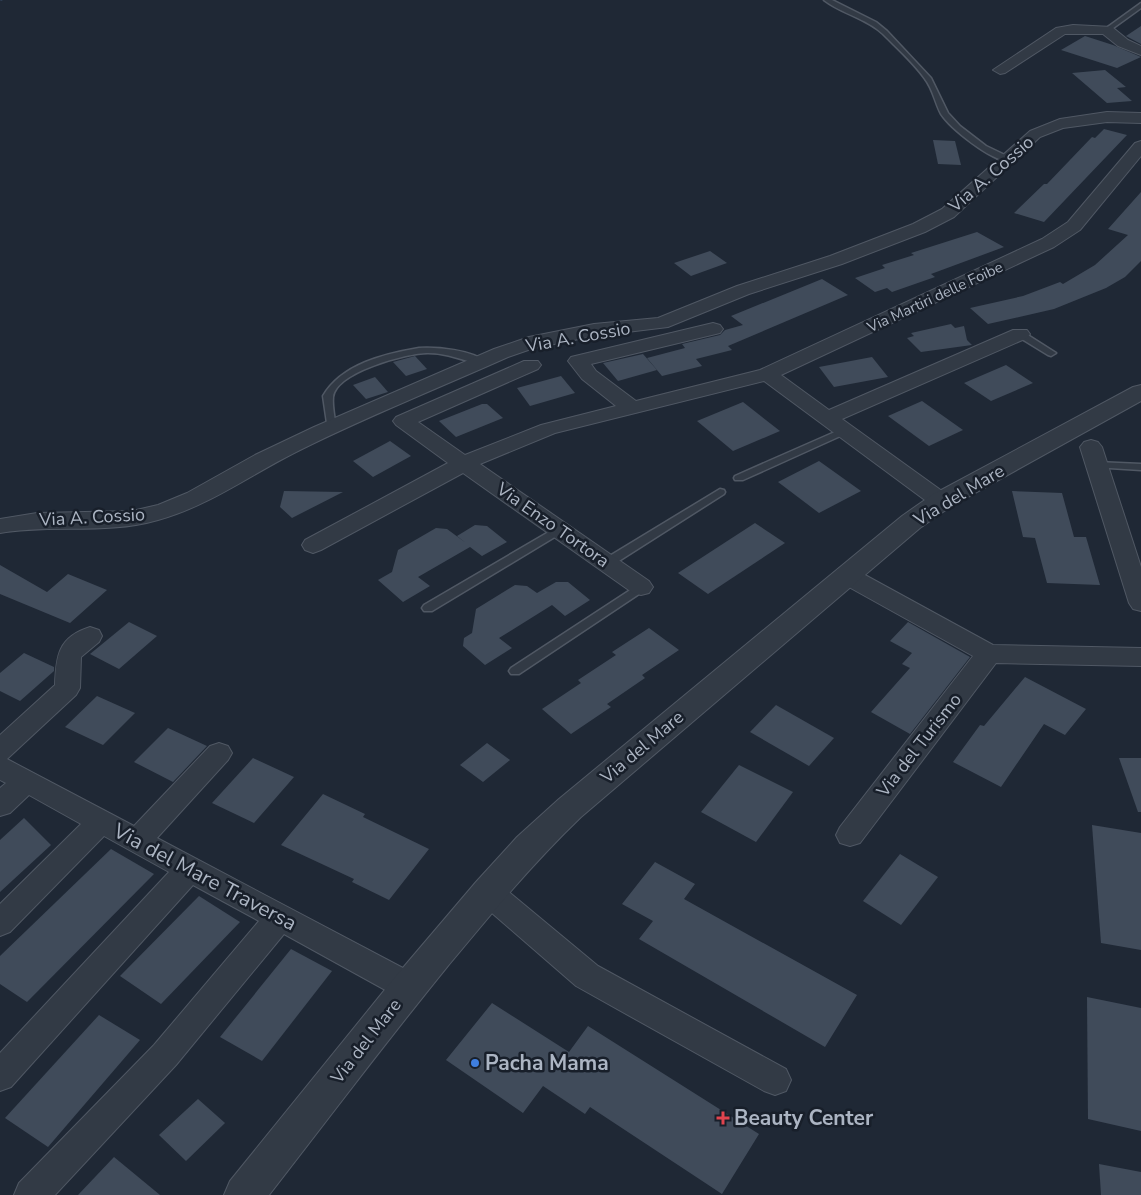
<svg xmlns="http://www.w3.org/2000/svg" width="1141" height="1195" font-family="'Nunito Sans',sans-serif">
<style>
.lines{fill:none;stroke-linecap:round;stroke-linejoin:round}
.stream{fill:#32435c;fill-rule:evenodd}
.building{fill:#404b5a}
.service-casing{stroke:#505864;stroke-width:3}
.minor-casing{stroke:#505864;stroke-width:2}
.tertiary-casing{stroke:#505864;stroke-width:2}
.service{fill:#323a45;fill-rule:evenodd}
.minor{fill:#323a45;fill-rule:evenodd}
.tertiary{fill:#323a45;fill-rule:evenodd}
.shop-dot{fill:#3f7fe0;stroke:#181f2a;stroke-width:2}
.health-dot{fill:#e0444e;stroke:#181f2a;stroke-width:2}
.labels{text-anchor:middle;stroke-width:5;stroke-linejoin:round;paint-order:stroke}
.far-street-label{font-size:15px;fill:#acb5c3;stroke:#181f2a}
.street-label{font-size:18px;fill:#acb5c3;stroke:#181f2a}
.near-street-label{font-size:21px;fill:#acb5c3;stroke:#181f2a}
.near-poi-label{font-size:21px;font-weight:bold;fill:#acb5c3;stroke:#181f2a;text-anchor:start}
</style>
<rect width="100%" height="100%" fill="#1f2835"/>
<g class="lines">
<path class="stream" d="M0,0h3l-2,1z"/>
</g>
<g class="building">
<path d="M1141,26v18l-15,-8z"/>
<path d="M1085,36l28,9 28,12 -24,11 -56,-18z"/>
<path d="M1105,70l21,17 -9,1 15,13 -25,2 -35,-30z"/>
<path d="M1104,129l23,6 -83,87 -30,-9 30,-29h3l45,-47 3,1z"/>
<path d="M933,140l22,1 6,24 -23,-1z"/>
<path d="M1141,192v69l-16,16 -19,11 -52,21 -66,15 -18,-16 53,-12 37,-14 3,2 32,-19 33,-30 -20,-6z"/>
<path d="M977,232l27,15 -73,27 4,3 -43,15 -5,-4 -12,4 -20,-14 30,-10 -3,-3 32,-10 -3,-2z"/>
<path d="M710,251l17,12 -36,13 -17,-13z"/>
<path d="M822,279l26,16 -120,51 4,4 -36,9 6,7 -40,10 -15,-18 38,-10 -3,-4 38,-9 5,-5 18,-5 -12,-9z"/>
<path d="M951,324l4,4 9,-2 3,14 5,5 -51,7 -14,-14 7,-2 -3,-3z"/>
<path d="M643,354l14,16 -39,11 -15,-18z"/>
<path d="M415,356l12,13 -21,7 -13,-14z"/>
<path d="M872,357l16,20 -54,10 -15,-20z"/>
<path d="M1006,365l27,18 -42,18 -27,-18z"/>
<path d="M561,376l14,17 -45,13 -13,-18z"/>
<path d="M375,377l13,15 -22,7 -13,-14z"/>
<path d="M922,401l41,29 -34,16 -41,-30z"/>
<path d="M743,402l37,29 -47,20 -36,-30z"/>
<path d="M482,404h5l16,14 -47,19 -17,-16z"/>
<path d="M390,441l21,15 -38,21 -20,-16z"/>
<path d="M819,461l42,30 -42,22 -41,-31z"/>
<path d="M284,491l59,1 -51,26 -12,-11z"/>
<path d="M1012,491l50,2 12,44h12l14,48 -53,-2 -12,-45 -12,-1z"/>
<path d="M755,523l30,20 -77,51 -30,-21z"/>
<path d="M475,525l12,1 20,16 -25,14 -12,-9 -52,30 12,9 -27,16 -25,-22 14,-8 6,-22 38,-22 11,1 19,14 -9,-7z"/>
<path d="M0,565l47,27 21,-18 39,16 -37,33 -70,-29z"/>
<path d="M556,582h12l22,18 -25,16 -13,-11 -53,33 13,10 -27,17 -22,-19 1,-8 8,-5 4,-24 39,-24 12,1 10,7z"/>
<path d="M129,622l28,14 -38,33 -29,-15z"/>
<path d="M908,622l62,35 -60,77 -39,-22 39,-44 -8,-4 10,-11 -22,-12z"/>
<path d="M649,628l30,22 -37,25 3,3 -38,26 4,3 -40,27 -29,-25 39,-26 -3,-3 38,-25 -4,-3z"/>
<path d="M24,653l30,14v4l-34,30 -20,-10v-18z"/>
<path d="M1025,677l61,32 -21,26 -21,-11 -43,63 -48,-25 27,-37 4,1z"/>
<path d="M97,696l38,17 -32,32 -38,-18z"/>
<path d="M776,705l58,33 -25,28 -59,-34z"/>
<path d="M168,728l39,18 -34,36 -39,-20z"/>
<path d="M487,743l23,17 -27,22 -23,-17z"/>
<path d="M253,758l41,19 -40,46 -42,-20z"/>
<path d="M1119,758h22v54h-3z"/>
<path d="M739,765l54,27 -37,50 -55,-30z"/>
<path d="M323,794l42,20 -2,3 66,32 -40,51 -37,-18 2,-3 -73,-34z"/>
<path d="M24,818l27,27 -51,47v-52z"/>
<path d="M1092,825l49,8v117l-40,-7z"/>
<path d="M111,849l43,25 -127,128 -27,-18v-28z"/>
<path d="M900,854l38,23 -37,48 -38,-24z"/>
<path d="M655,862l40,22 -11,15 173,96 -32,52 -186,-108 14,-18 -31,-17z"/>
<path d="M199,896l41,26 -79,82 -41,-28z"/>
<path d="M291,949l41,22 -70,90 -42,-24z"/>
<path d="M1087,997l54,11v123l-53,-12z"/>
<path d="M492,1003l77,49 19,-26 171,108 -37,60 -132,-87 -5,7 -42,-28 -20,27 -77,-53z"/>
<path d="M99,1015l41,25 -92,107 -43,-29z"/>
<path d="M198,1099l27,24 -39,38 -27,-26z"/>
<path d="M114,1157l46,38h-82z"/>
<path d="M1099,1164l42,8v23h-40z"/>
</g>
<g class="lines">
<defs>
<g id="service">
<path d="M824,0h8l44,22 11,9 44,47 17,35 12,13 26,20 23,11v4c-17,1 -59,-33 -68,-47 -6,-11 -8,-25 -16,-35 -11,-16 -28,-31 -42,-45 -17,-16 -41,-20 -59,-34z"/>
<path d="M1141,3v5l-32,23h-4v-2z"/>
<path d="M1020,331l3,1 33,21 -5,3 -3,-1 -31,-19 -2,-2z"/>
<path d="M419,348c18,-1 53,2 67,14l-5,3c-18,-5 -34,-12 -53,-12 -21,0 -92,19 -95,44 -1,9 2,22 3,31l-5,3 -3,-1 -5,-34c19,-32 61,-42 96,-48z"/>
<path d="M844,428l5,3 -2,2 -104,47h-8l-1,-2 1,-2z"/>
<path d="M1097,462l44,2v6l-48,-3 -1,-2z"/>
<path d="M720,489l4,1 1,2 -1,2 -113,72h-8l-1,-3 1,-3z"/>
<path d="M559,526l4,2 1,2 -1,2 -131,79h-8l-2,-3 2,-3z"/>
<path d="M641,583l6,4 -2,3 -126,84h-8l-2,-3 2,-3z"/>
</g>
<g id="minor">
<path d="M1073,25l39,2 16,13 13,6v9l-23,-9 -15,-12h-38l-60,39 -5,1 -7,-4 63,-42z"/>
<path d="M1107,112l34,1v10l-34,-1 -44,6 -23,9 -86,80 -29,15 -83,32 -93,30 -81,33 -74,9 -60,12 -26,9c-69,31 -140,59 -208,93 -47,23 -91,56 -142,70 -51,15 -106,4 -158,13v-14l37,-6 95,-2 26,-6 29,-12 68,-38 59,-28 180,-78 35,-12 65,-13 64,-6 79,-32 93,-30 83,-32 29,-15 88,-78 30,-12z"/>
<path d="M1141,141v15l-61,74 -26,17 -273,128 48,35 184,-80h14l3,4 -3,4 -185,81 107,77 3,5 -3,5 -8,2 -8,-2 -169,-125 -209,52 -75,31 169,117 4,6 -4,6 -8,2 -8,-2 -170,-120 -142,77 -8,3 -8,-3 -3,-5 3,-5 143,-77 -52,-38 -3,-4 3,-4 128,-56h14l3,4 -3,4 -120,53 47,33 76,-30 75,-19 -34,-27 -14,-18 3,-4 142,-34 7,2 3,4 -3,4 -129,31 5,7 40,30 124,-31 282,-131 26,-17 67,-79z"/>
<path d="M1091,440l7,2 4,5 39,120v44l-8,-2 -4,-6 -49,-156 4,-5z"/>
<path d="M846,567l8,2 139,76 148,3v18l-145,-3 -136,180 -10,3 -10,-3 -4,-8 4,-8 133,-171 -135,-75 -4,-6 4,-6z"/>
<path d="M90,627l9,3 3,6 -3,6 -18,15 -1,31 -4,7 -69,64 127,67 76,-80 9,-3 9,3 4,7 -4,7 -71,78 263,139 4,10 -4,10 -11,4 -11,-4 -114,-63 -108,131 -121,130h-41l5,-12 135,-138 105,-124 -66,-36 -182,202 -11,4v-38l169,-181 -65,-36 -94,96 -10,4v-32l81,-80 -52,-29 -19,18 -10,3v-28l6,-5 -6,-3v-45l55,-50c1,-29 3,-48 35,-58z"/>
<path d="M488,880l10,3 100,83 188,103 5,11 -5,11 -11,4 -11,-4 -188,-105 -98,-85 -4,-9 4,-9z"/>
</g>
<path id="tertiary" d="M1141,385v16l-191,106 -30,21 -339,289c-49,47 -91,98 -134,150 -61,75 -119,152 -178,228h-45l6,-14 166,-205 80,-94 41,-45 42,-38 343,-283 30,-21 201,-108z"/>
</defs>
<use href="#service" class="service-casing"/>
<use href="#minor" class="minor-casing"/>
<use href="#tertiary" class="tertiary-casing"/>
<use href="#service" class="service"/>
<use href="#minor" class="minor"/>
<use href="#tertiary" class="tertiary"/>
</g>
<circle class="shop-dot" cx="475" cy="1063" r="5"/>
<path class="health-dot" d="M720.5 1110.5h5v5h5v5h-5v5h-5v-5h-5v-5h5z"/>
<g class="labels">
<g class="far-street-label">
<text transform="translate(935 297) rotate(-25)" y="5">Via Martiri delle Foibe</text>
</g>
<g class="street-label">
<text transform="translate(991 174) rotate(-41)" y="6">Via A. Cossio</text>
<text transform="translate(578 337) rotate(-10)" y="6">Via A. Cossio</text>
<text transform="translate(959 495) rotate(-31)" y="6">Via del Mare</text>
<text transform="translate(92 517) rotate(-3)" y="6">Via A. Cossio</text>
<text transform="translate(553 525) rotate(35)" y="6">Via Enzo Tortora</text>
<text transform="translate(919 745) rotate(-52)" y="6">Via del Turismo</text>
<text transform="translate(642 747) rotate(-40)" y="6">Via del Mare</text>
<text transform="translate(366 1041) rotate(-52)" y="6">Via del Mare</text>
</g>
<g class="near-street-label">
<text transform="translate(205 877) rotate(28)" y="7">Via del Mare Traversa</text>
</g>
<g class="near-poi-label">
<text x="485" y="1070">Pacha Mama</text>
<text x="734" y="1125">Beauty Center</text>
</g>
</g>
</svg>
